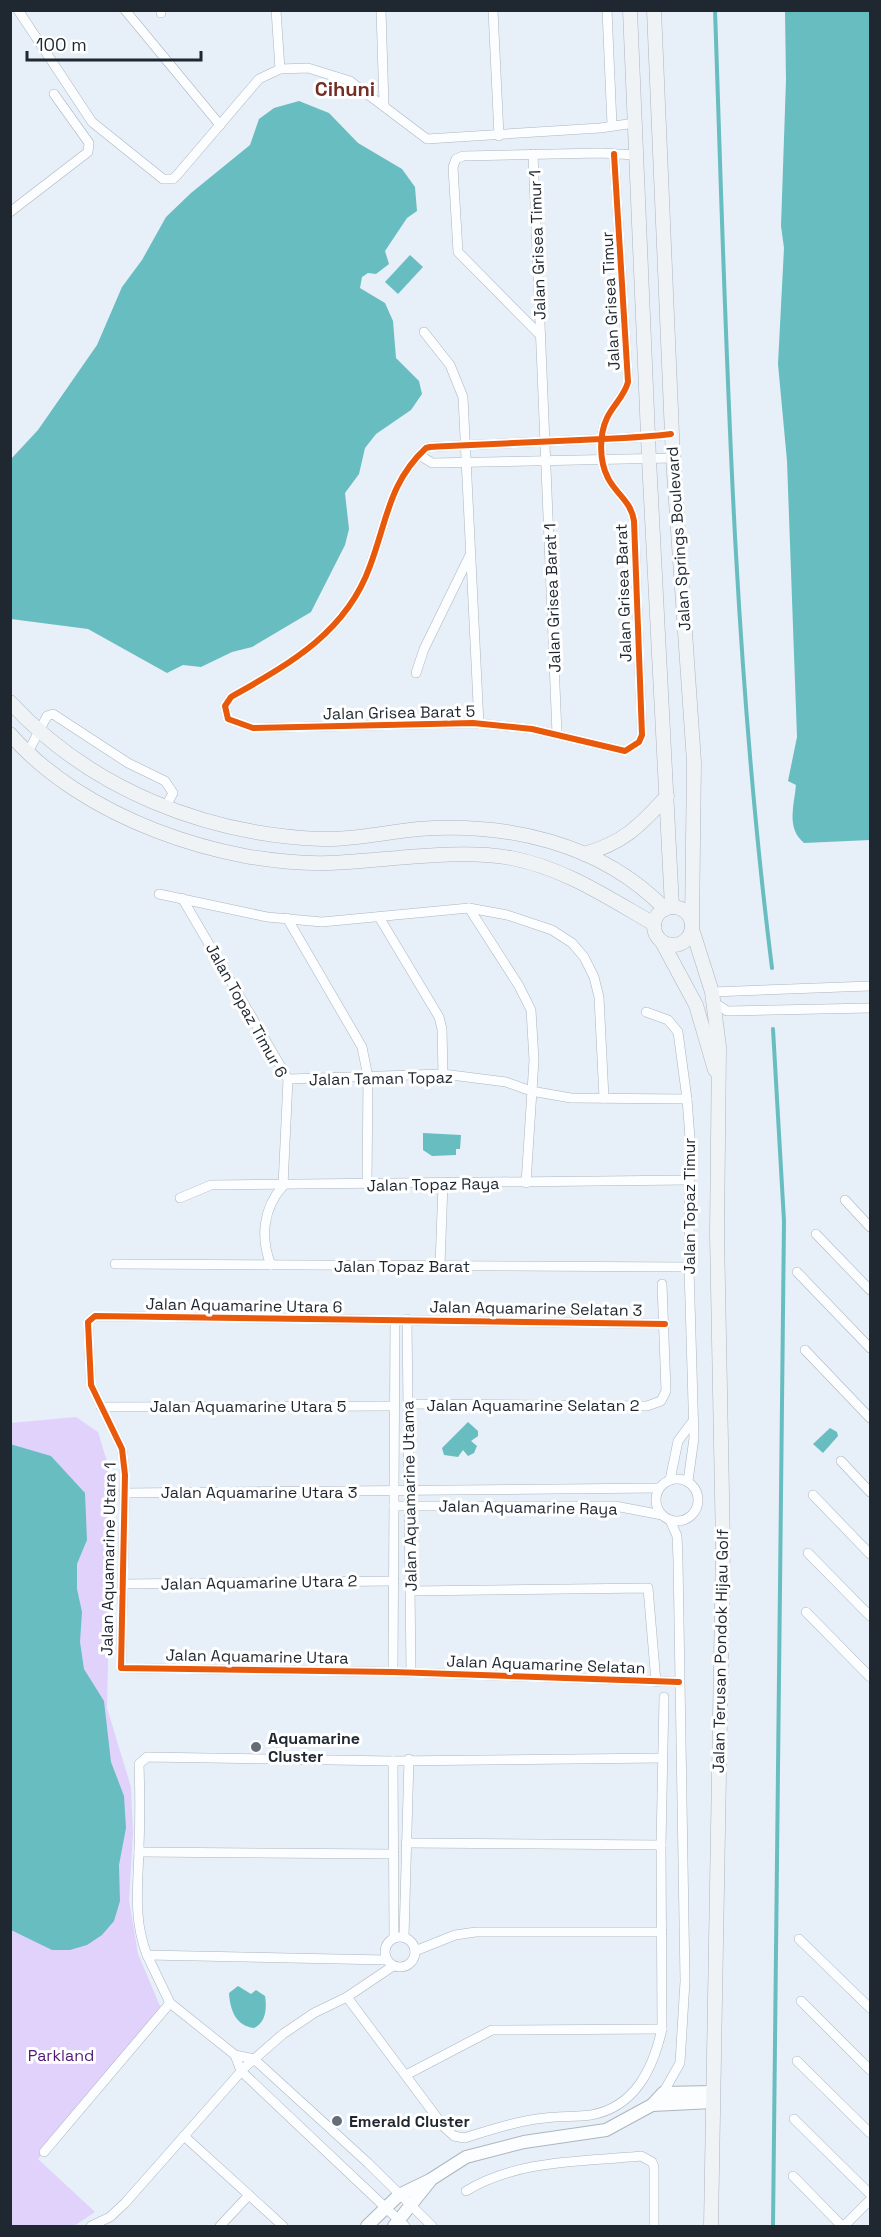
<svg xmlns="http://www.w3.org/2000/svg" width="881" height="2237" font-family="'Space Grotesk',sans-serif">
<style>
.green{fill:#e1d2fc}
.water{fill:#68bdc1}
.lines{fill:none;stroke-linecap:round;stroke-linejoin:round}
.stream{stroke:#68bdc1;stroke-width:4}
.minor-casing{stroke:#adb5be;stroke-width:10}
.tertiary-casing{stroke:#adb5be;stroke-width:14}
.secondary-casing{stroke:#adb5be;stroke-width:15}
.minor{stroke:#fbfdfe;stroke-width:9}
.tertiary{stroke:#fbfdfe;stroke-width:12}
.secondary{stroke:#eff3f6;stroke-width:14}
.cycleway-casing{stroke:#fff;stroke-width:10}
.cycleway{stroke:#e8590c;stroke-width:6}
.poi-dot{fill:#656d77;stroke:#fff;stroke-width:2}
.labels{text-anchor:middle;stroke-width:6;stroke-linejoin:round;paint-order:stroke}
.street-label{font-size:16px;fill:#1f2731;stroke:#fff}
.poi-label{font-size:16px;font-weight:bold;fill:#1f2731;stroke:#fff;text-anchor:start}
.park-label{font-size:16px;fill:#521779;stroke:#fff}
.quarter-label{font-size:20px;font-weight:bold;fill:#732e25;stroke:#fff}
</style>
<rect width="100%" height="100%" fill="#e7eff8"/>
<path class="green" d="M76,1417l22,15 14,46 -5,230 24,79 2,46 -4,67 9,54 25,59 -125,146 57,53 -21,14h-63v-803z"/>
<g class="water">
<path d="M785,11h85v829l-66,3c-18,-15 -10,-37 -8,-58l-8,-4 9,-44 -10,-276 -9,-97 6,-116 -3,-22 5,-146z"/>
<path d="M299,101l30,12 29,30 44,26 13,18 2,24 -10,7 -22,33 4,13 -13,10 -8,-1 -6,4 -2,11 25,15 8,18 3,37 23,23 3,13 -11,16 -35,24 -11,14 -6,26 -14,19 4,36 -4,16 -34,67 -59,35 -20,5 -31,15 -18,-2 -16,8 -79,-44 -77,-10v-160l27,-29 59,-85 25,-58 20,-27 24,-43 25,-24 59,-48 9,-26 15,-11z"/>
<path d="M410,255l13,12 -25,27 -13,-12z"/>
<path d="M423,1133l38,2 -1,14h-4v6l-24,1 -9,-6z"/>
<path d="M468,1422l10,9v5l-7,5 6,5 -3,7 -6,3 -5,-6 -5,7 -14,-2 -2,-7z"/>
<path d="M830,1428l7,4 1,4 -15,17 -10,-9z"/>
<path d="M10,1444l41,12 34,37 2,47 -10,24v25l5,23 -2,30 4,27 20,32 7,61 13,34 2,32 -7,37 1,36 -6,20 -12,14 -15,10 -17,5h-18l-41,-20z"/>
<path d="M238,1986l13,8 5,-4 9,6c2,12 1,27 -11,32 -18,-2 -24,-18 -25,-35z"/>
</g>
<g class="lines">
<g class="stream">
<path d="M715,10c11,320 17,641 57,958"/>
<path d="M773,1029l11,192 -11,1005"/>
</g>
<defs>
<g id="minor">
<path d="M18,10l74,112 71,57h10l5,-5 81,-95 21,-10 28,-1 42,13 77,58 173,-11 35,-5"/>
<path d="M125,10l95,115"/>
<path d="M161,10v3"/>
<path d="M276,10l4,59"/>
<path d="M381,10l3,95"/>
<path d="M493,10l6,126"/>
<path d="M607,10l5,115"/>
<path d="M533,154l24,580"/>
<path d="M614,154l14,228c-4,15 -15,23 -21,36 -8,17 -8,43 1,60 8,16 23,23 26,43l8,214 -3,7 -14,9 -93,-22 -59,-6 -220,5 -25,-9 -3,-13 6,-9c58,-33 115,-64 139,-131 17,-45 19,-84 56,-118l4,-1c57,-3 114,-5 172,-8 23,-1 46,-2 69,-5"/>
<path d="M10,212l78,-60 1,-9 -35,-49"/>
<path d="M424,332l26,33 13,32 16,327"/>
<path d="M541,336l-83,-84 -5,-85 3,-8 7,-3 137,-3 36,2"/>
<path d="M421,456l11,7 241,-5"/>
<path d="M416,673l8,-24 46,-94"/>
<path d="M28,752l19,-36 6,-2 75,49 37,18 8,12 -8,15"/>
<path d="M159,894l108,23 55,5 147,-14 38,7 45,15 20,13 12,14 10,20 5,20 5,101"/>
<path d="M182,898l106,181 -5,107c-20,22 -23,52 -12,79"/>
<path d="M469,908l50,78 12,24 3,50 -8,123"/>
<path d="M379,917l60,100 3,12 1,45"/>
<path d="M287,918l75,129 6,30 -1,108"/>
<path d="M712,992l158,-6"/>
<path d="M715,1003l12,8 143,-3"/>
<path d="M646,1012l22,8 10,12 9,67 3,39 -1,129 5,171 -6,43"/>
<path d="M288,1079l155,-5 63,8 25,9 40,7 116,1"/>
<path d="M180,1198l31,-13 478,-5"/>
<path d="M845,1200l25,27"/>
<path d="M816,1234l54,56"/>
<path d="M115,1264l574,3"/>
<path d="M440,1265l3,-81"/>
<path d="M797,1272l73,76"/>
<path d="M407,1319l4,354"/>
<path d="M665,1324l-570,-8 -7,6 3,63 31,64 3,26 -4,193 272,4 286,10"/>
<path d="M805,1350l65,68"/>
<path d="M408,1404l239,2 14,-5 5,-10 -4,-107"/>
<path d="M101,1407l293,-1"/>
<path d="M841,1461l29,31"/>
<circle cx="677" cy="1500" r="21"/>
<path d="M670,1480l8,-39 15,-20"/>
<path d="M124,1493l535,-5"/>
<path d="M813,1495l57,59"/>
<path d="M394,1506h221l47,9"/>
<path d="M808,1553l62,63"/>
<path d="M124,1584l270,-3"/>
<path d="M410,1591l238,-3 8,94"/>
<path d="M806,1612l64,65"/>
<path d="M393,1672l2,-352"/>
<path d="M393,1761l1,176"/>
<path d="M406,1843l255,2"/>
<path d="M139,1852l255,2"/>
<circle cx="400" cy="1952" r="15"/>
<path d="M404,1937l5,-178"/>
<path d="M799,1939l71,69"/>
<path d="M415,1951l40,-16 21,-3h186"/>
<path d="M147,1955l23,48 65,52 19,4 114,104 64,63"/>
<path d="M387,1960l-240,-5c-14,-36 -9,-69 -8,-106 1,-29 1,-57 0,-85l8,-7 246,4 269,-3"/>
<path d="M347,1997l97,130 10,9 10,2c26,-8 53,-17 81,-20 15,-2 31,-1 46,-3 44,-8 62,-46 71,-86l-1,-184 3,-148"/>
<path d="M801,2001l69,69"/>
<path d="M235,2055l6,16 164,155"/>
<path d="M797,2061l73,72"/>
<path d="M406,2075l86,-45 170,-1"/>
<path d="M663,2093l17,-30 5,-82 -7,-421 -1,-24 -7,-16"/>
<path d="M794,2119l76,75"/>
<path d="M184,2136l99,90"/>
<path d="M44,2152l126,-149"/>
<path d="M793,2176l49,50"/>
<path d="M466,2191c53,-32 116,-29 175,-35l11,6 2,5v59"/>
<path d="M91,2226l19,-9 15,-14 120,-136 38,-33 31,-21 33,-16 46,-31"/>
<path d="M220,2226l29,-31"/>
<path d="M844,2226l26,-26"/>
</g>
<g id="tertiary">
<path d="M652,2105l61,-3"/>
<path d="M367,2226l32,-31 31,-15 36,-23 58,-15 82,-12 46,-25 11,-12 49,-1"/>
<path d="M394,2226l36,-45"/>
</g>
<g id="secondary">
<path d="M630,10l19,449 23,448"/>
<path d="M654,10l19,448 21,304 -2,162"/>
<path d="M10,702c80,87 196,133 313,137 31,1 64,-7 95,-10 89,-7 183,14 247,80"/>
<path d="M10,734c72,83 212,132 320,129 55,-2 127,-15 181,-5 53,10 96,39 143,66"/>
<path d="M584,854c39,-11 56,-28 83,-58"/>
<circle cx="673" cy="926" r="19"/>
<path d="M692,929l20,63 7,55 -2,187 6,313 -12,679"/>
<path d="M662,942l34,63 19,65"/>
</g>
</defs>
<use href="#minor" class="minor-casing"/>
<use href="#tertiary" class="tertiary-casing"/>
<use href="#secondary" class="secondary-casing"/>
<use href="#minor" class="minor"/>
<use href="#tertiary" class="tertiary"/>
<use href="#secondary" class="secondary"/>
<defs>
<g id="cycleway">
<path d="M614,154l14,228c-4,15 -15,23 -21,36 -8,17 -8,43 1,60 8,16 23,23 26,43l8,214 -3,7 -14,9 -93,-22 -59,-6 -220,5 -25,-9 -3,-13 6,-9c58,-33 115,-64 139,-131 17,-45 19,-84 56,-118l4,-1c57,-3 114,-5 172,-8 23,-1 46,-2 69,-5"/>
<path d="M665,1324l-570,-8 -7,6 3,63 31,64 3,26 -4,193 272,4 286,10"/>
</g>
</defs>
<use href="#cycleway" class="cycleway-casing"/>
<use href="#cycleway" class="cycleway"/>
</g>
<g class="poi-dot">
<circle cx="256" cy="1747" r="6"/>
<circle cx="337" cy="2121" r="6"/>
</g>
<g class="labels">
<g class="street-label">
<text transform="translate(537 245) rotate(-92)" y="6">Jalan Grisea Timur 1</text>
<text transform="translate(610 301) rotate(-93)" y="6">Jalan Grisea Timur</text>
<text transform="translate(678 539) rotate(-94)" y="6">Jalan Springs Boulevard</text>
<text transform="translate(623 593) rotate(-92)" y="6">Jalan Grisea Barat</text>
<text transform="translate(552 598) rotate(-92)" y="6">Jalan Grisea Barat 1</text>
<text transform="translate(399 712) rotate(-1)" y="6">Jalan Grisea Barat 5</text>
<text transform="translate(247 1010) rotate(61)" y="6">Jalan Topaz Timur 6</text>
<text transform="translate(381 1078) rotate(-1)" y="6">Jalan Taman Topaz</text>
<text transform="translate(433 1184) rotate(-1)" y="6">Jalan Topaz Raya</text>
<text transform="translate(689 1206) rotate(-90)" y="6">Jalan Topaz Timur</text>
<text x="402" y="1272">Jalan Topaz Barat</text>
<text transform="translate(244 1305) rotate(1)" y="6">Jalan Aquamarine Utara 6</text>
<text transform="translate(536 1308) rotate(1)" y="6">Jalan Aquamarine Selatan 3</text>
<text x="533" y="1411">Jalan Aquamarine Selatan 2</text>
<text x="248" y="1412">Jalan Aquamarine Utara 5</text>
<text x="259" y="1498">Jalan Aquamarine Utara 3</text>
<text transform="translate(409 1496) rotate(-91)" y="6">Jalan Aquamarine Utama</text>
<text transform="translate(528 1507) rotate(1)" y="6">Jalan Aquamarine Raya</text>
<text transform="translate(108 1559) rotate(-89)" y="6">Jalan Aquamarine Utara 1</text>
<text transform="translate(259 1582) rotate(-1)" y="6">Jalan Aquamarine Utara 2</text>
<text transform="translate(720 1651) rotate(-89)" y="6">Jalan Terusan Pondok Hijau Golf</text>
<text transform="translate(257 1656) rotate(1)" y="6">Jalan Aquamarine Utara</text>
<text transform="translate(546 1664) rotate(2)" y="6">Jalan Aquamarine Selatan</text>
</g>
<g class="poi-label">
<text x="268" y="1744">Aquamarine<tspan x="268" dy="18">Cluster</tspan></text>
<text x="349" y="2127">Emerald Cluster</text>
</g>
<g class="park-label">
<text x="61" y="2061">Parkland</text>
</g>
<g class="quarter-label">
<text x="345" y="96">Cihuni</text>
</g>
</g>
<rect width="881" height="2237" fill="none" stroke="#1f2731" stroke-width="24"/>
<path d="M27 51v9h174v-9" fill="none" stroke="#1f2731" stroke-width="3"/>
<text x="36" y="51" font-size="18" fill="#1f2731" stroke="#ffffff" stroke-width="4.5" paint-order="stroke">100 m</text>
</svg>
